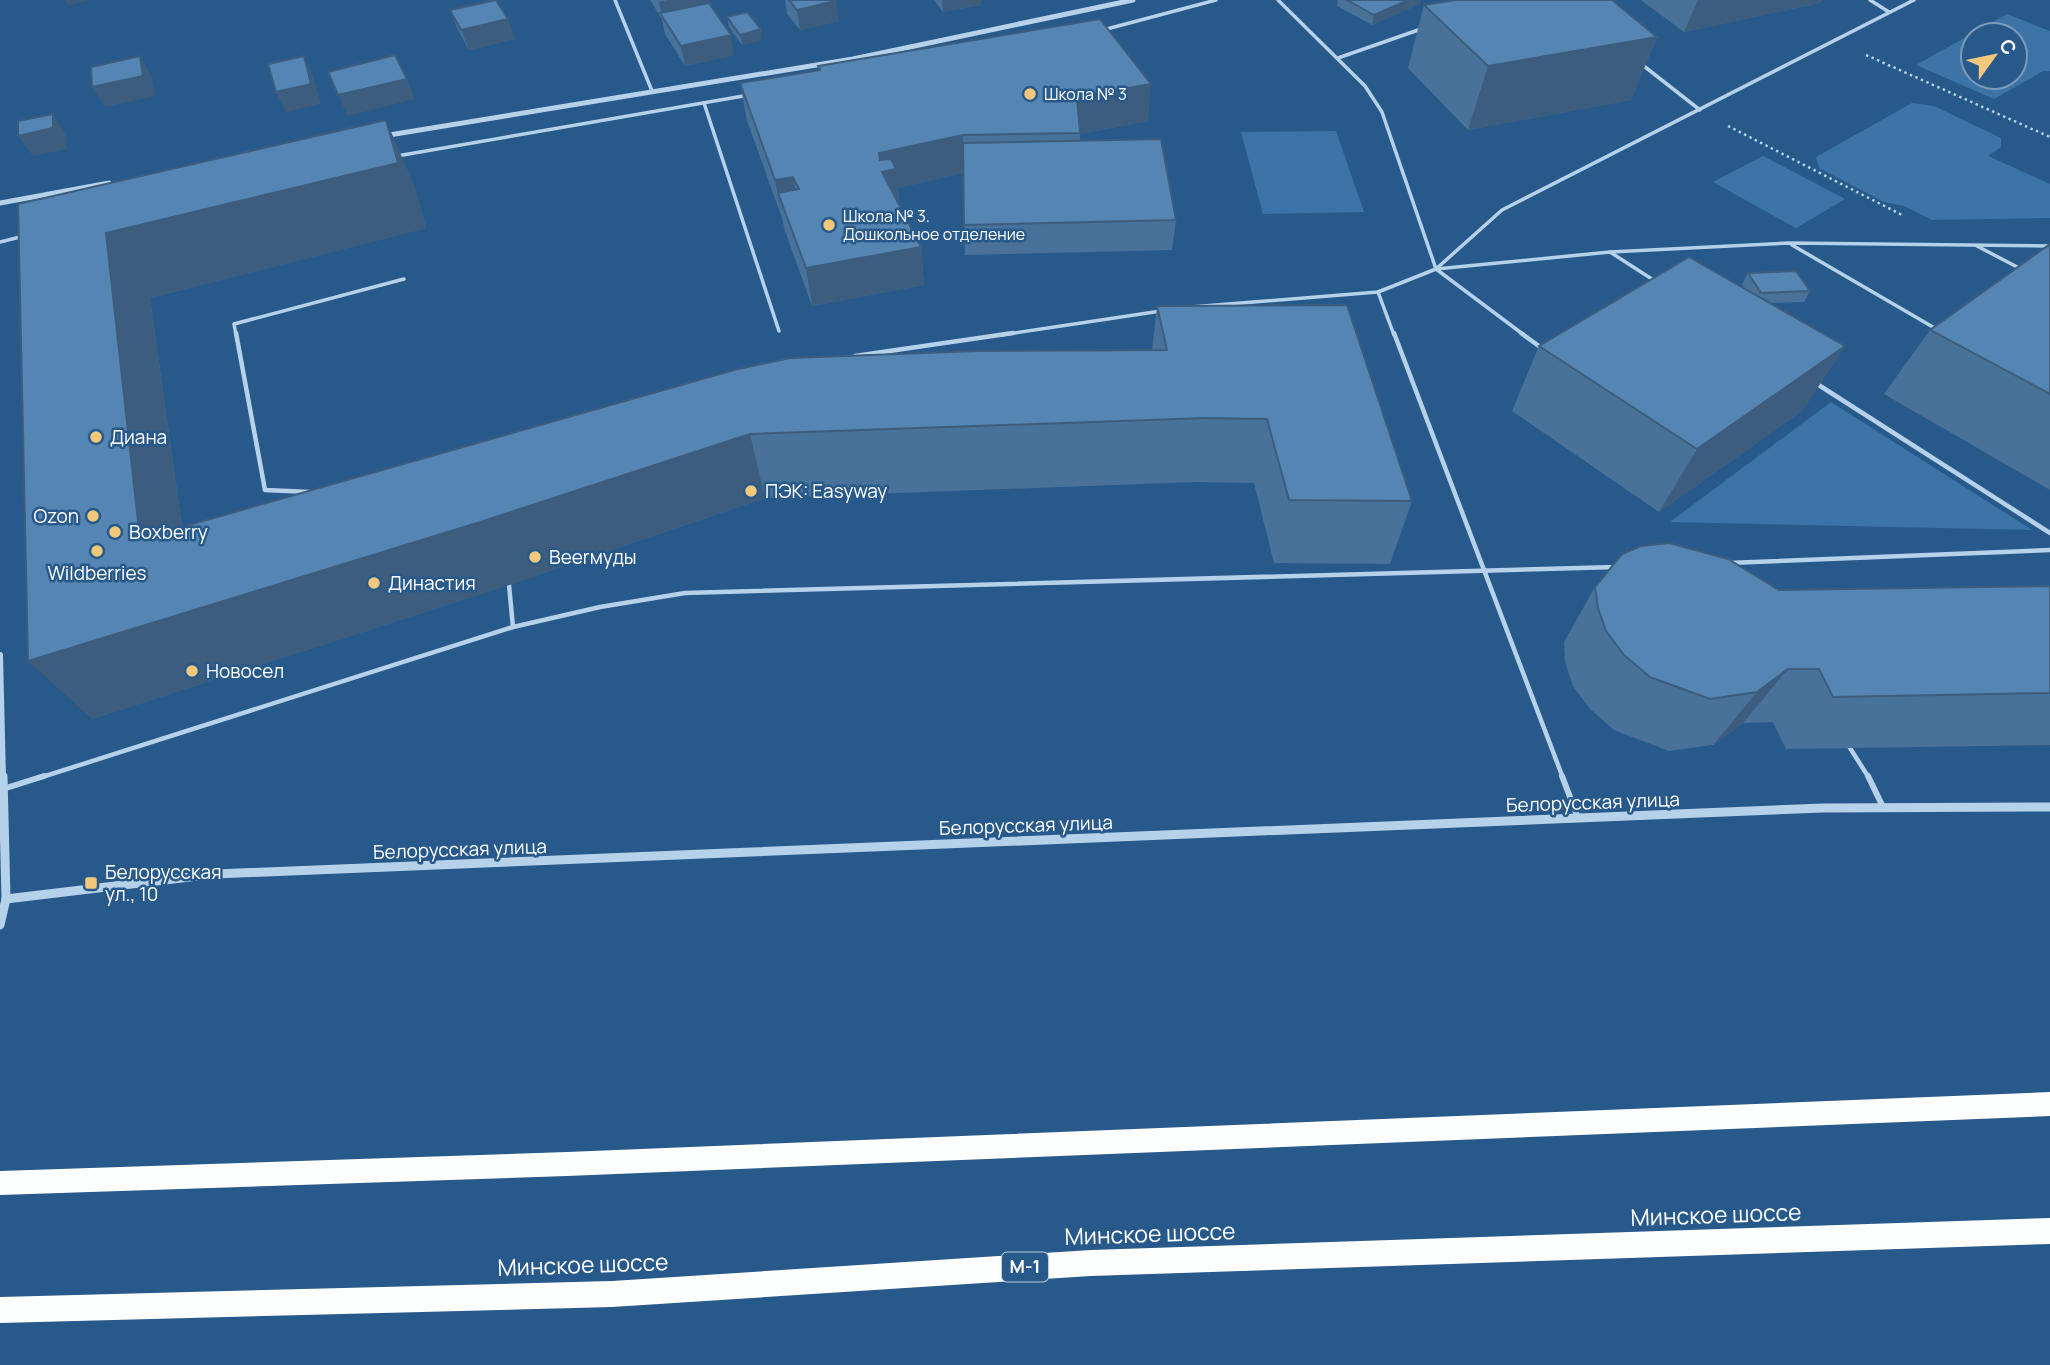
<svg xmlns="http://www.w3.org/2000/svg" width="2050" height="1365" font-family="Manrope,sans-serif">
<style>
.green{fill:#3d74a7;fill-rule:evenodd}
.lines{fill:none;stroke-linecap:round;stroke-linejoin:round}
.path{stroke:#b6d1ea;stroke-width:2.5;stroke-dasharray:2.5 3.5;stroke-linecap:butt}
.service-far2{stroke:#b6d1ea;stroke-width:3.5}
.service-far1{stroke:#b6d1ea;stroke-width:4.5}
.service{stroke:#b6d1ea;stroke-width:6}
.minor-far2{stroke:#b6d1ea;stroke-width:5}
.minor-far1{stroke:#b6d1ea;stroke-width:6}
.minor{stroke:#b6d1ea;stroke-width:9}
.trunk{fill:#fcfefe;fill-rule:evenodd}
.wall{fill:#49729a}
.shaded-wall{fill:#3c5d7d}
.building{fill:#5585b3;stroke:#3c5d7d;stroke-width:2}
.poi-dot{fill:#f1c87c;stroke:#28598b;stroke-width:2.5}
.labels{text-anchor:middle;stroke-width:5;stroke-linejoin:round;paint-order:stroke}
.far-poi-label{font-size:16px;fill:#fff;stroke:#28598b;text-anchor:start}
.shield{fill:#28598b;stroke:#becddc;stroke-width:2}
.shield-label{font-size:18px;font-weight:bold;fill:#fff}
.poi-label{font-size:19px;fill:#fff;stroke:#28598b;text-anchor:start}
.street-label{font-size:19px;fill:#fff;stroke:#28598b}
.near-street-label{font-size:23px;fill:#fff;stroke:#28598b}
</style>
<rect width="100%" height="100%" fill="#28598b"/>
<g class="green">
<path d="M2007,14l43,17v40h-7l-49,28 -78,-34zM1973,35h42v42h-42z"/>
<path d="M1912,103l22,3 67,32v9l-13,9 62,28v34l-118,2 -28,-14 -20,-4 -65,-34 -3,-11z"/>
<path d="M1336,131l28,81 -101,2 -22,-82z"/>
<path d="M1763,156l82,43 -49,29 -83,-46z"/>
<path d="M1831,402l201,128 -362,-8z"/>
</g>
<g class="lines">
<g class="path">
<path d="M1866,55l184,82"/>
<path d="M1728,126l176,90"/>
</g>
<g class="service-far2">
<path d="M615,0l37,91"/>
<path d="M1278,0l87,86 17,26 54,157 88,66"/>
<path d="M1870,0l19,12"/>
<path d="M1103,30l113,-30"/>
<path d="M1338,58l86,-30"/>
<path d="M1640,63l60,47"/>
<path d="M704,103l75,228"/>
<path d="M397,156l352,-61"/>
<path d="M0,242l24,-6"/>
<path d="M1792,245l146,85"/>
<path d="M1977,246l44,23"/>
<path d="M1610,252l48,31"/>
<path d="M1436,269l66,-59 412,-210"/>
<path d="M1378,292l16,43"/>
<path d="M1191,307l187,-15 58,-23 174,-17 179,-9 261,3"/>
<path d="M236,335l-2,-11 170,-45"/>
<path d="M1001,335l160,-24"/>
</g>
<g class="service-far1">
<path d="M236,333l29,157 45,2"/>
<path d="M1394,333l169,445"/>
<path d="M1521,333l22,16"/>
<path d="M855,356l158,-23"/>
<path d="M1814,382l236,151"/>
<path d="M1728,563l322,-13"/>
<path d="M509,585l4,42"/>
<path d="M1850,748l19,30"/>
<path d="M39,778l474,-151 87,-20 85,-14 932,-26"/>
</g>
<g class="service">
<path d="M1562,776l16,42"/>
<path d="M1868,776l15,31"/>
<path d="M3,789l41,-13"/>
</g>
<g class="minor-far2">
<path d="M383,136l470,-77 280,-59"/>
<path d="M0,203l109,-20"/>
</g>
<path class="minor-far1" d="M0,655l3,123"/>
<g class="minor">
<path d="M6,899l209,-25 1608,-66 227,-1"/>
<path d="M0,925l6,-26 -3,-123"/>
</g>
<g class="trunk">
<path d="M2050,1092v24l-1483,60 -567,19v-24l567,-19z"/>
<path d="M2050,1218v26l-959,32 -479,31 -612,16v-26l612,-16 479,-31z"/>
</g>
</g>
<g class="wall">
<path d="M650,0h59l25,55 -49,11 -20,-32 -3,-15z"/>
<path d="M785,0h50l4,21 -39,9 -13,-16z"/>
<path d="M934,0h47v5l-38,7z"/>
<path d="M1338,0h83l-1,4 -48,21 -35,-19z"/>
<path d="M1641,0h181l-2,3 -136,29z"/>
<path d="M1424,5l233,32 -26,63 -163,30 -60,-62z"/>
<path d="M450,10l58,9 7,20 -46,11 -11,-20z"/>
<path d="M727,17l35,23 -20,5 -13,-18z"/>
<path d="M818,66l330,55 -68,13v7l96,79 -4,30 -207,5 -2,-82 -65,15 1,17 22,42 3,38 -112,21 -27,-75 -3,-13 -35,-97 -7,-38 79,-13z"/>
<path d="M414,185l12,43 -276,70 32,229 970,-177 5,-44 255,195 -22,63 -116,-1 -20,-80 -59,-1 -430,16 -256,87 -417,134 -74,-515z"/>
<path d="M2050,244v246l-166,-96 46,-64z"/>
<path d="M1748,273l62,18 -6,11 -34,1 75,43 -43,65 -143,101 -147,-101 27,-65 206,-57 -3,-5z"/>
<path d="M2050,586v159l-264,4 -13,-27 -30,1 -30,22 -44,6 -55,-21 -24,-21 -17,-23 -8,-24 -1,-20 31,-55 184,3z"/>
</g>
<g class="shaded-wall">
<path d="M65,0h27l-24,5z"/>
<path d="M668,0h41l2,12 -49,4 -3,-14z"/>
<path d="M942,0h39v5l-38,7z"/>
<path d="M1408,0h13l-1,4 -48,21 2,-10z"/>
<path d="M1698,0h124l-2,3 -136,29z"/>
<path d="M836,1l3,20 -39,9 -3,-20z"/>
<path d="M508,19l7,20 -46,11 -8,-20z"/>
<path d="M761,29l1,11 -20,5 -2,-10z"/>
<path d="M731,35l3,20 -49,11 -4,-20z"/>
<path d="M1657,37l-26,63 -163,30 20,-64z"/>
<path d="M140,56l12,21 3,19 -50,11 -13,-20z"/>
<path d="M304,56l9,20 8,28 -35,8 -10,-20z"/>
<path d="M407,79l8,20 -67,17 -10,-21z"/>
<path d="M1151,84l-3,37 -68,13 -3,-37z"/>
<path d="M53,114l13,20 1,15 -34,7 -15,-20z"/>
<path d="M386,120l28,65 12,43 -276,70 42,302 -52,-61 -34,-306z"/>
<path d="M963,135l1,38 -66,15 1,19 -13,3 -7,-57z"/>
<path d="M793,177l7,38 -22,-22 4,25 -7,-38z"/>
<path d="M921,247l3,38 -112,21 -6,-38z"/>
<path d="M1845,346l-43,65 -143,101 38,-63z"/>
<path d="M750,434l15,64 -256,87 -417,134 -64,-58z"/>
<path d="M1788,669l-45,54 -30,22 44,-53z"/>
</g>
<g class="building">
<path d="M496,0l12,19 -47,11 -11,-20z"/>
<path d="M789,0h46l1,1 -39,9z"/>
<path d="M1347,0h61l-34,15z"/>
<path d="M1456,0h156l45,37 -169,29 -64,-61z"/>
<path d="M709,3l22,32 -50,11 -21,-33z"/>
<path d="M747,12l14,17 -21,6 -13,-18z"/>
<path d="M1100,19l51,65 -74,13 3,36 -117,2 -84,18 1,7 11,-1 5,10 -14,3 39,75 -115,21 -28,-75 21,-4 -6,-12 -18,3 -35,-97 80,-13 -2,-4z"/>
<path d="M395,55l12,24 -69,16 -10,-23z"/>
<path d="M140,56l3,20 -51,11 -1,-20z"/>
<path d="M304,56l7,28 -35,8 -8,-28z"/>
<path d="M53,114v14l-35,8v-15z"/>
<path d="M386,120l12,43 -292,70 34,306 594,-169 56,-12 188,-7 189,-1 -10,-44 190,-1 65,196 -123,-1 -22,-81 -62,-1 -455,16 -273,89 -449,138 -10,-457z"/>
<path d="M1161,139l15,81 -212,5 -1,-82z"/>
<path d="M2050,244v150l-120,-64z"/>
<path d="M1689,257l156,89 -148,103 -158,-103z"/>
<path d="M1796,271l14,20 -49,2 -13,-20z"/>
<path d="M1669,543l59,16 51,31 271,-4v107l-217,4 -14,-28h-31l-31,23 -47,7 -60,-22 -26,-22 -18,-24 -8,-23 -3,-21 27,-33 19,-8z"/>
</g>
<g class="poi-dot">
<circle cx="1030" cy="94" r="7"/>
<circle cx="829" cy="225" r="7"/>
<circle cx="96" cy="437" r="7"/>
<circle cx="751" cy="491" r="7"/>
<circle cx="93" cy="516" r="7"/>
<circle cx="115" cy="532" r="7"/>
<circle cx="97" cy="551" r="7"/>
<circle cx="535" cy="557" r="7"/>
<circle cx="374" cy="583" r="7"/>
<circle cx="192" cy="671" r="7"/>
<rect x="84" y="876" width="14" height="14" rx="3.5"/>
</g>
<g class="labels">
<g class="far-poi-label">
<text x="1044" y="100">Школа № 3</text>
<text x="843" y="222">Школа № 3.<tspan x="843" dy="18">Дошкольное отделение</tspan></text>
</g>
<rect class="shield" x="1002" y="1252.5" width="46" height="29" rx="5"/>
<g class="shield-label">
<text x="1025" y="1273">М-1</text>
</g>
<g class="poi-label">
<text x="110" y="444">Диана</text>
<text x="765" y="498">ПЭК: Easyway</text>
<text x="79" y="523" text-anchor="end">Ozon</text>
<text x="129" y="539">Boxberry</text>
<text x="549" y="564">Beerмуды</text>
<text x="97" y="580" text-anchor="middle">Wildberries</text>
<text x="388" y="590">Династия</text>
<text x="206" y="678">Новосел</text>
<text x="105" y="879">Белорусская<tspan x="105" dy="22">ул., 10</tspan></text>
</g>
<g class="street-label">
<text transform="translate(1593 802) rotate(-2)" y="7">Белорусская улица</text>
<text transform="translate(1026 825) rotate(-2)" y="7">Белорусская улица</text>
<text transform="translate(460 849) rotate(-2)" y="7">Белорусская улица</text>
</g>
<g class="near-street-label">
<text transform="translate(1716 1215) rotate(-2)" y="8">Минское шоссе</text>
<text transform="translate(1150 1234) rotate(-2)" y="8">Минское шоссе</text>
<text transform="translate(583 1265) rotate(-2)" y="8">Минское шоссе</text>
</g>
</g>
<g transform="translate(1994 56) rotate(57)"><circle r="33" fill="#28598b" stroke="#7e9bb9" stroke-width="2"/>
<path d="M0-5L12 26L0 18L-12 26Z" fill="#f1c87c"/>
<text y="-10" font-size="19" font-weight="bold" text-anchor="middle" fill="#ffffff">С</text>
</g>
</svg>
